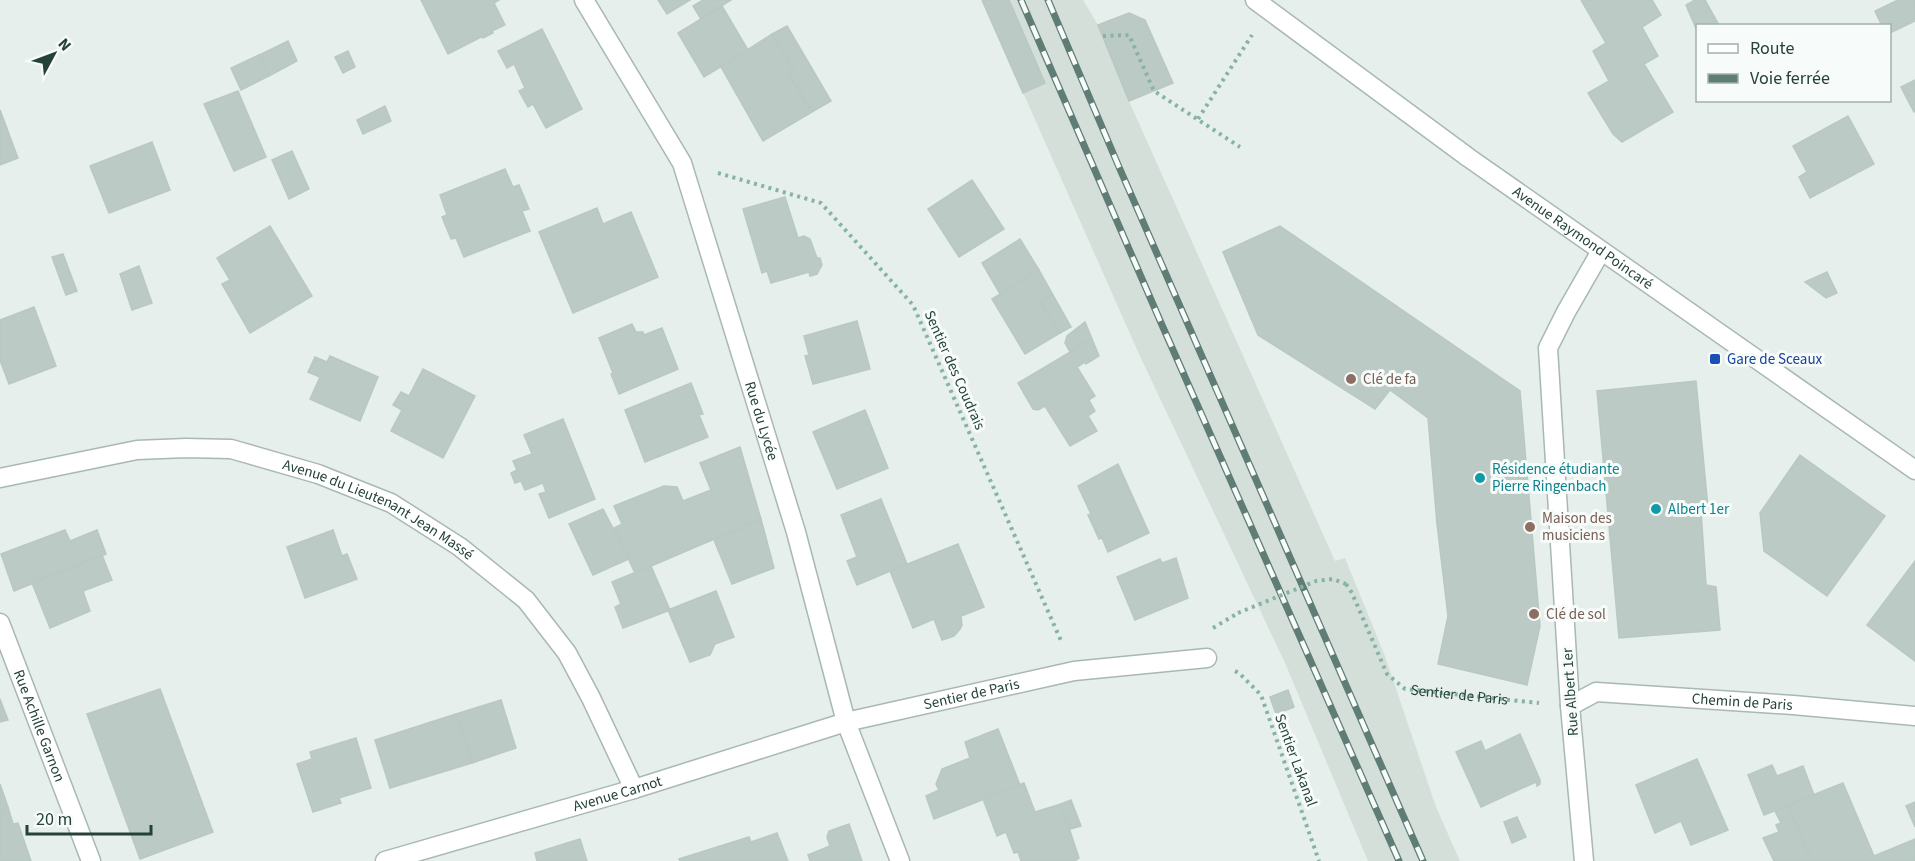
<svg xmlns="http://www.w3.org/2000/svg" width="1915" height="861" font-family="'Source Sans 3',sans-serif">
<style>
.built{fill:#d4dfda}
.building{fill:#bbcac4;stroke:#b8c9c2;stroke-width:1.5}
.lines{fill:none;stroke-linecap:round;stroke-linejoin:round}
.minor-casing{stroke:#a8b8b2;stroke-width:21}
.tertiary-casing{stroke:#a8b8b2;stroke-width:21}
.path{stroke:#86b3a5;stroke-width:4;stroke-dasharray:3 4.5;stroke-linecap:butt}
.minor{stroke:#fff;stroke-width:18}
.tertiary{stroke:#fff;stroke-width:18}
.rail-casing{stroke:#5f7d75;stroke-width:7}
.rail{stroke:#f7fbf9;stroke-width:4.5;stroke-dasharray:14;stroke-linecap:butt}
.path-bridge{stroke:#86b3a5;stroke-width:4;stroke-dasharray:3 4.5;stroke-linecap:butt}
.transit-dot{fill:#1a4fb4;stroke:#f7fbf9;stroke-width:2}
.education-dot{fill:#8d6e63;stroke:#f7fbf9;stroke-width:2}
.culture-dot{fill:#0f9aa8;stroke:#f7fbf9;stroke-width:2}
.labels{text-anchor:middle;stroke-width:6;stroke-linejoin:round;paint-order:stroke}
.street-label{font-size:15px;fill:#24423a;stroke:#f7fbf9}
.transit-label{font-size:15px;fill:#164399;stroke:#f7fbf9;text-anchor:start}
.education-label{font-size:15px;fill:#785e54;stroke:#f7fbf9;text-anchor:start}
.culture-label{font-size:15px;fill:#0d838f;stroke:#f7fbf9;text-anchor:start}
</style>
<rect width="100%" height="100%" fill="#e6efeb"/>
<path class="built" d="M982,0h101l15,25 31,76 206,460 10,-3 40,98 51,151 24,54h-92l-83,-198 -146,-309z"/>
<g class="building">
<path d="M421,0h78l-5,3 11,22 -13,6 1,2 -10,5v-2l-35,18z"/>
<path d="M658,0h32l-23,14z"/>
<path d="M703,0h28l-30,19 -8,-13z"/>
<path d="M982,0h27l36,83 -22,10z"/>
<path d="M1581,0h71l9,15 -19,12 16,29 -14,8 29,48 -51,30 -9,-8 -25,-41 21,-12 -16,-30 13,-8z"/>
<path d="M1695,0h10l14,25 -21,1v7l-12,-28z"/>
<path d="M1898,0h17v21l-25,12v-7h-8l-7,-15z"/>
<path d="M722,6l26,44 -44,27 -26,-44z"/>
<path d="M1129,13l16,7 28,63 -44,18 -31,-76z"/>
<path d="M787,26l44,75 -19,11 -23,-37 5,-3 -22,-38z"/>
<path d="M542,29l40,80 -36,19 -13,-24 -5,3 -9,-16 6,-3 -11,-24 -7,4 -9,-17z"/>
<path d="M772,34l22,38 -5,3 23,37 -49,29 -42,-74z"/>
<path d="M288,41l9,20 -28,15 -10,-21z"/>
<path d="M348,51l7,16 -12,6 -8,-16z"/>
<path d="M259,55l10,21 -28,14 -10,-22z"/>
<path d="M1915,80v31l-1,1 -13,-25z"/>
<path d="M238,91l28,66 -32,14 -30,-67z"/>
<path d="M385,106l6,15 -28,13 -6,-14z"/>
<path d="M0,110l18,48 -18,7z"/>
<path d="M1848,116l26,48 -64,34 -11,-21 8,-5 -14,-26z"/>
<path d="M152,142l18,48 -61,23 -19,-47z"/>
<path d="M292,151l17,38 -20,10 -17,-39z"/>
<path d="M505,169l8,18 6,-2 10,24 -7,2 8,20 -66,26 -8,-19 -5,1 -9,-22 5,-2 -7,-20z"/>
<path d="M972,180l32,49 -45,28 -31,-48z"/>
<path d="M785,197l13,41 6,-2 6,3 7,19h3l2,7 -5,9 -7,2 -1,-4 -38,11 -4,-12 -5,2 -19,-64z"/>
<path d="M597,208l6,16 28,-12 27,65 -85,36 -34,-81z"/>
<path d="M270,226l42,70 -62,37 -28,-49 8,-4 -13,-22z"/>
<path d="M1280,226l240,165 20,235 -13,59 -89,-21 10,-48 -11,-92 -9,-106 -38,-28 -15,19 -117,-74 -35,-83z"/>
<path d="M1020,239l19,31 -39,24 -18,-31z"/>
<path d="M63,254l14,37 -11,4 -14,-38z"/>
<path d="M139,266l13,37 -20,7 -12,-36z"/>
<path d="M1039,270l14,25 -12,7 19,31 -35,21 -33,-55z"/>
<path d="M1827,272l10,21 -11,5 -21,-16z"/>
<path d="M1053,295l18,32 -11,6 -19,-31z"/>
<path d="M34,307l22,59 -47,18 -9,-24v-40z"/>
<path d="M857,321l13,48 -57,15 -8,-28 4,-1 -5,-19z"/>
<path d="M1085,322l7,17 -22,13 -5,-9 2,-7z"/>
<path d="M632,324l4,8h7l1,3 18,-7 16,41 -59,25 -8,-20 2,-1 -14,-35z"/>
<path d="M1092,339l7,17 -13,8 -1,-2 -8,5 18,29 -6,4 6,11 -7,5 9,15 -27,15 -25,-40 -7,4 -5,-1 -15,-26z"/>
<path d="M330,356l48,21 -18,44 -50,-22 10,-22 -12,-5 7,-15 12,5z"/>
<path d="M423,369l52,27 -32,62 -52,-27 11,-21 -9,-5 8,-13 8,4z"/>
<path d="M1696,381l12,127 -7,3 5,74 10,2 4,43 -101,8 -22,-247z"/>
<path d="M691,383l12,31 -4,1 9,22 -63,25 -20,-52z"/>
<path d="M865,410l23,58 -51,21 -24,-57z"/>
<path d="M563,419l32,80 -46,19 -10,-24 7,-2 -3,-9 -18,7 -4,-9 -6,2 -4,-10 6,-3 -4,-9 19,-7 -8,-19z"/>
<path d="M740,447l21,72 -126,54 -21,-45 8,-4 -8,-18 50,-20 13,1 6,14 28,-11 -11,-27z"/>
<path d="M1800,455l85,61 -58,80 -63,-45 -4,-38z"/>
<path d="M1118,464l31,69 -41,19 -6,-14 -3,1 -11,-24 3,-1 -13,-28z"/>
<path d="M881,499l26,65 -50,21 -10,-24 10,-4 -16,-42z"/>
<path d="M603,509l26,50 -36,16 -24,-51z"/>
<path d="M761,519l13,49 -42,16 -18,-44z"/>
<path d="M65,530l5,11 27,-11 9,24 -92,37 -13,-37z"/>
<path d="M333,530l9,26 5,-2 10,25 -52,19 -18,-51z"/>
<path d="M958,544l26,63 -23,9 1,9 -2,4 -6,7 -12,4 -8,-21 -21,9 -23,-57z"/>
<path d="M102,555l10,25 -29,11 7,20 -40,17 -18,-45z"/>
<path d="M1176,558l12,40 -53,22 -18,-43 43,-18 2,4z"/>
<path d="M1915,561v100l-48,-36z"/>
<path d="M651,566l19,44 -47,18 -8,-21 6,-3 -9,-22z"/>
<path d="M716,591l18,46 -19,7 -5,11 -20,7 -22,-52z"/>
<path d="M160,689l53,143 -73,27 -53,-145z"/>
<path d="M1288,690l6,17 -18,7 -6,-17z"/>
<path d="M0,699l8,21 -8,2z"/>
<path d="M501,700l15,48 -44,15 -16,-49z"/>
<path d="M456,714l16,49 -82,25 -15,-48z"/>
<path d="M998,729l22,56 -86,34 -8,-23 13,-6 -3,-6 6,-15 28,-11 -5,-16z"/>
<path d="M1520,734l20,46v4l-3,2 -1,-4 -55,25 -25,-55 25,-11 4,10z"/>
<path d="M356,738l15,50 -32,10 2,5 -28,9 -16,-48 15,-5 -2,-7z"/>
<path d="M1697,759l31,71 -37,15 -10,-24 -26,12 -19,-48z"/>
<path d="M1772,765l5,11 26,-10 11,29 -50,20 -16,-40z"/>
<path d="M1024,783l11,29 26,-8 18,54 -4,3h-54l-3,-9 -4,1 -8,-21 -9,4 -14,-37z"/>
<path d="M1843,783l31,73 41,-17v22h-103l-24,-56z"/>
<path d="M0,784l8,23 -8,3z"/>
<path d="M1071,800l10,26 -11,3 -9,-25z"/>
<path d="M1915,802v25l-9,-21z"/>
<path d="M1788,805l23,56h-37l-11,-23 16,-6 -3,-7 5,-2 -6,-12z"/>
<path d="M8,807l5,17 5,-1 13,38h-31v-51z"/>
<path d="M1517,817l9,20 -14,6 -8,-21z"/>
<path d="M849,824l13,37h-52l-2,-6 22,-9 -3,-9 2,-6z"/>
<path d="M777,833l11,28h-108l-1,-2 70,-22 2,5z"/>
<path d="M580,839l7,22h-50l-2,-8z"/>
</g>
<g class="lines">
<defs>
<g id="minor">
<path id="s2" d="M584,0l98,163 114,369 50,190 54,139"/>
<path id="s3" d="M0,478l137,-28 49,-2 45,1 87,25 73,29 69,44 66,53 41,53 24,45 43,91"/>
<path id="s4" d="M0,623l91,238"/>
<path id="s5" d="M1570,706l26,-14 197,13 122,11"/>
<path id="s6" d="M385,861l249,-72 212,-67 228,-51 133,-13"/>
<path d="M1584,861l-14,-155 -22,-358 18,-36 35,-61"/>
</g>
<g id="tertiary">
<path id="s7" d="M1255,0l214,158 446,312"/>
</g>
</defs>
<use href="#minor" class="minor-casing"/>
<use href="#tertiary" class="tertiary-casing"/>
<g class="path">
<path d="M1103,36l26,-1 25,56 86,56"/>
<path d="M1198,119l54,-84"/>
<path d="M718,173l103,30 92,102 149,338"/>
<path id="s1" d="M1346,584l6,9 35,81 18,15 134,14"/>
<path d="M1213,628l25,-15"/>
<path d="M1235,671l4,2 22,22 58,166"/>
</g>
<use href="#minor" class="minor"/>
<use href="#tertiary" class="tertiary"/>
<defs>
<g id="rail">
<path d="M1021,0l141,325 237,536"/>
<path d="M1048,0l71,167 304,694"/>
</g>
</defs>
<use href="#rail" class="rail-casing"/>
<use href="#rail" class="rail"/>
<path class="path-bridge" d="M1238,613l78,-32 17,-2 13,5"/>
</g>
<rect class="transit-dot" x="1709" y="353" width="12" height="12" rx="3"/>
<g class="education-dot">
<circle cx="1351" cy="379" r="6"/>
<circle cx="1530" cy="527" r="6"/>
<circle cx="1534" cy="614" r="6"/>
</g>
<g class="culture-dot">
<circle cx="1480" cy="478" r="6"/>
<circle cx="1656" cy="509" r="6"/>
</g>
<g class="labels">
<g class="street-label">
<text dy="5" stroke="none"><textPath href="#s7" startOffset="405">Avenue Raymond Poincaré</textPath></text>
<text transform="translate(955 370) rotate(66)" y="5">Sentier des Coudrais</text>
<text dy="5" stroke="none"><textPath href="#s2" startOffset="460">Rue du Lycée</textPath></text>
<text dy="5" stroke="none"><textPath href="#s3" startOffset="394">Avenue du Lieutenant Jean Massé</textPath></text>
<text transform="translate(1570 692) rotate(-94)" y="5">Rue Albert 1er</text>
<text dy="5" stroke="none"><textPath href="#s6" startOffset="610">Sentier de Paris</textPath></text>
<text dy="5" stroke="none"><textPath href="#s1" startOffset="177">Sentier de Paris</textPath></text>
<text dy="5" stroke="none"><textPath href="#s5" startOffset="176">Chemin de Paris</textPath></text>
<text dy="5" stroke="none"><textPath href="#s4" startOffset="110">Rue Achille Garnon</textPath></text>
<text transform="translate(1296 760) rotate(70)" y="5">Sentier Lakanal</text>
<text dy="5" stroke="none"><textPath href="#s6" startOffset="242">Avenue Carnot</textPath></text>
</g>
<g class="transit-label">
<text x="1727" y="364">Gare de Sceaux</text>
</g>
<g class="education-label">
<text x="1363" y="384">Clé de fa</text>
<text x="1542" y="523">Maison des<tspan x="1542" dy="17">musiciens</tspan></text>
<text x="1546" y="619">Clé de sol</text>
</g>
<g class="culture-label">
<text x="1492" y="474">Résidence étudiante<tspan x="1492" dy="17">Pierre Ringenbach</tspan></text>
<text x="1668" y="514">Albert 1er</text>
</g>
</g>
<rect x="1696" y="24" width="195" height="78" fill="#f7fbf9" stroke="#a3b1ad" stroke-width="1.5"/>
<rect x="1708" y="44" width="30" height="9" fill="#ffffff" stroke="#a3b1ad" stroke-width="1.5"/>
<text x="1750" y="54" font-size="18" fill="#24423a">Route</text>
<rect x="1708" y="74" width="30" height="9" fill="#5f7d75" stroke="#a3b1ad" stroke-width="1.5"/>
<text x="1750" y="84" font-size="18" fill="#24423a">Voie ferrée</text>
<g transform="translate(54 54) rotate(49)" stroke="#f7fbf9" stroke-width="4.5" paint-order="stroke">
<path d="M0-4.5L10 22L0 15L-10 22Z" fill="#24423a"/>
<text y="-9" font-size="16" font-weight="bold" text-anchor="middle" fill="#24423a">N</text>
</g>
<path d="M27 825v9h124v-9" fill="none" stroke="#24423a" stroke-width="3"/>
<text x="36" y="825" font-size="18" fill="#24423a" stroke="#f7fbf9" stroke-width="4.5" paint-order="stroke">20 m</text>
</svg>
